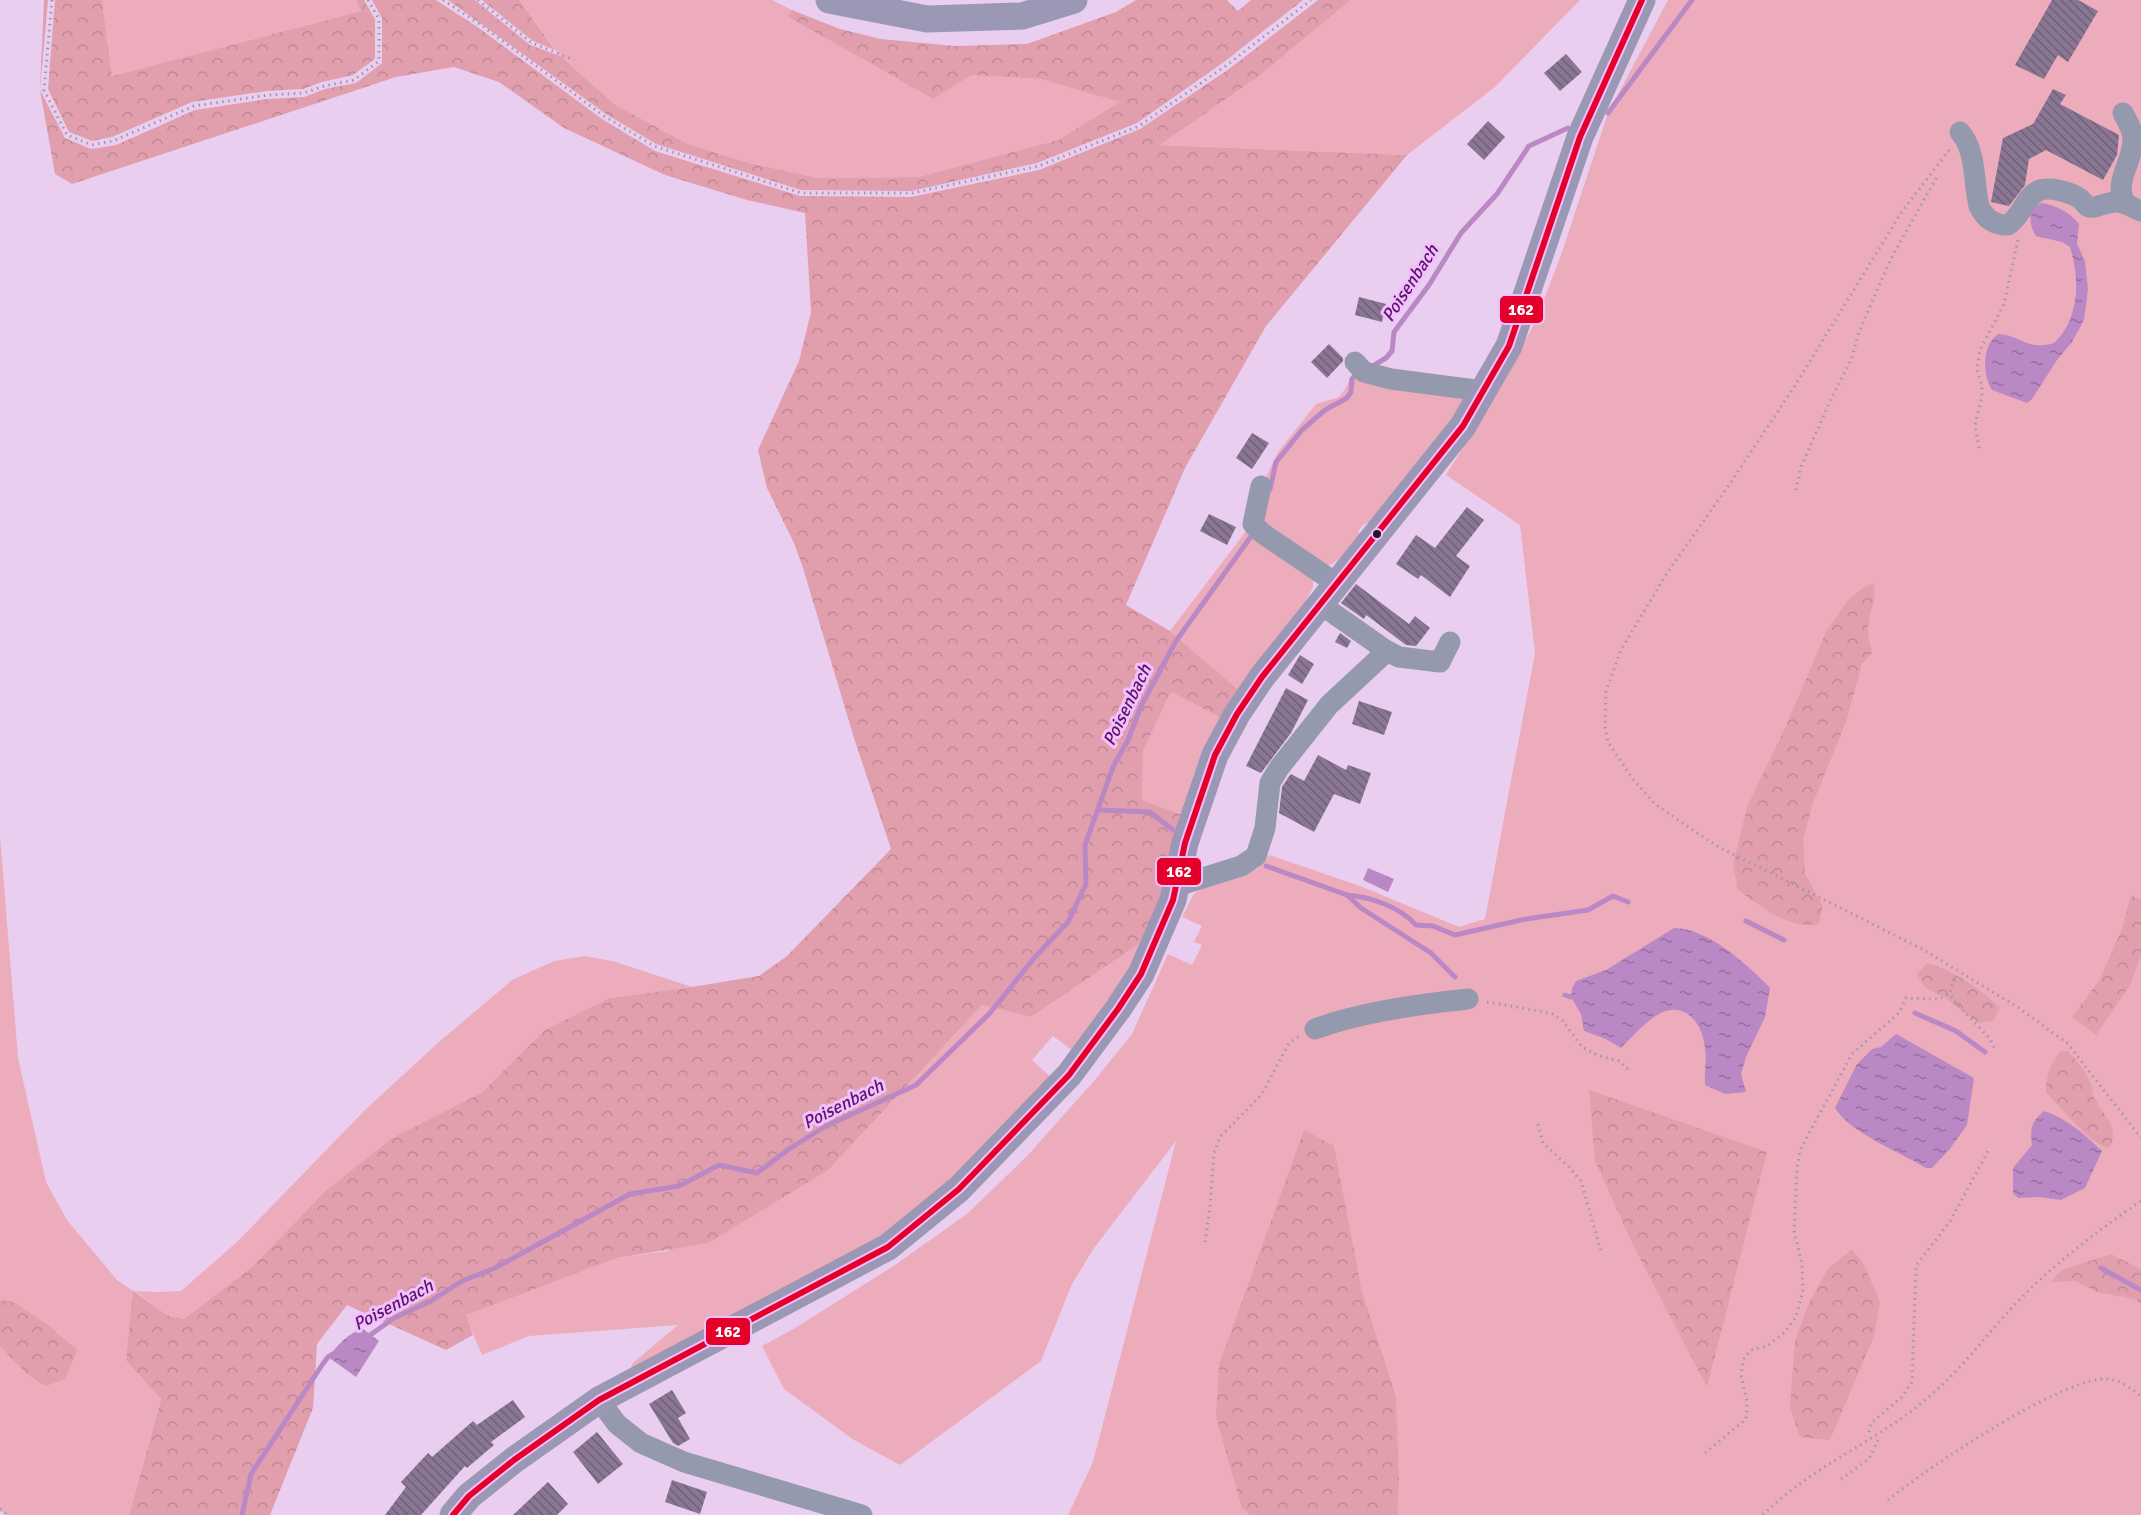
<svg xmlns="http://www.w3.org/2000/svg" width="2141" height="1515" font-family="Signika,sans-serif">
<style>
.green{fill:#ecacbb}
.forest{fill:url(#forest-crowns)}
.water{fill:url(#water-ripples)}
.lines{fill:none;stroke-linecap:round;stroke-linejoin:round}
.stream{stroke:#ba88c4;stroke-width:5}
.building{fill:url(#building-back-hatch)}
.path{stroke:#9d99ac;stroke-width:3;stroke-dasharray:1.5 4.5;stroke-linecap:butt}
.minor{stroke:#9599ad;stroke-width:21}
.major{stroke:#9a98b4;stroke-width:27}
.bus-1-casing{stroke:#f2c1fd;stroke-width:10}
.bus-1{stroke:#e4002b;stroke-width:6}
.bus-dot{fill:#26142a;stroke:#f2c1fd;stroke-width:2}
.labels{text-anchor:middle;stroke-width:6;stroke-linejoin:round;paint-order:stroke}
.water-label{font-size:18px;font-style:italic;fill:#5f136d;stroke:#f2c1fd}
.line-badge{stroke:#f2c1fd;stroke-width:2}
.badge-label{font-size:16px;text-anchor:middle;font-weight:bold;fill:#fff}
</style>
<defs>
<pattern id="forest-crowns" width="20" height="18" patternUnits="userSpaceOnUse" patternTransform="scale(1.5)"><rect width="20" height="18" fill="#e19ead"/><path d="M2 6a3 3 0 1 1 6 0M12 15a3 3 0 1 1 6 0" fill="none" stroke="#c18795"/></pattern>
<pattern id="water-ripples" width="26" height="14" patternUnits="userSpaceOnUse" patternTransform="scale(1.5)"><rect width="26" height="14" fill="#ba88c4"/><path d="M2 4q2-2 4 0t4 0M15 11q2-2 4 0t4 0" fill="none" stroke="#976e9f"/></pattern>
<pattern id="building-back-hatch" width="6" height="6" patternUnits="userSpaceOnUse" patternTransform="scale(1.5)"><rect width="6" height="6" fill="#897693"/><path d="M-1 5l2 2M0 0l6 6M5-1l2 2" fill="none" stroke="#706078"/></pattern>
</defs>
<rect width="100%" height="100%" fill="#eacef0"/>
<g class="green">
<path d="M102,0h254l5,11 -249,65z"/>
<path d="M519,0h253l20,10 -4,7 145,82 39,-24 68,4 81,23 -63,38 -140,37 -100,1 -69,-15 -61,-19 -74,-40 -52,-45z"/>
<path d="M1351,0h229l-85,87 -88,68 -247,-10 98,-68z"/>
<path d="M1668,0h473v1515h-1073l25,-53 83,-321 -82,107 -22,36 -31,77 -141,104 -46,-25 -70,-51 -22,-43 33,-18 97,-61 75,-53 61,-59 66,-74 38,-47 36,-80 24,11 10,-20 -8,-3 8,-16 -20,-9 12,-23 5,-4 58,-21 12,-14 91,31 99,41 26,-8 50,-266 -15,-128 -74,-50 56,-90 34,-65 25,-65 47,-142z"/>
<path d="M1354,371l103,21 8,8 -84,116 -18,9 -5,6 2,3 -12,19 -24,16 -62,-42 1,-43 15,-32 38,-48 23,-7 6,-8z"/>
<path d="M1246,531l67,47v9l-7,14 -65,91 -71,-61z"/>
<path d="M1171,692l52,27 -29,55 -11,41 -41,-15 1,-49z"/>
<path d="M0,836l18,222 28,124 21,38 50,60 16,11 25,1 23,-1 56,-49 129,-133 73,-67 73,-62 42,-19 31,-5 31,6 76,25 -83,11 -63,31 -65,64 -89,45 -68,54 -71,74 -69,53 -15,-3 -35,-25 -8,68 35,39 -32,117h-123l-6,-4z"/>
<path d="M1145,940l-24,49 -48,62 -20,-15 -21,24 21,19 -76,80 -98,82 -250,131 4,-9 45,-38 -149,11 -47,19 -17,-40 152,-57 50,-7 161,-82 154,-164 49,12z"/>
</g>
<g class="forest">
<path d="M44,0h4l-8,90 25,48 26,11 25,-4 79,-35 73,-11 36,-2 21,-8 31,-6 26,-20v-45l-10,-18h64l43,28 123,91 53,32 145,45 111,1 128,-27 101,-41 89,-60 89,-69h33l-93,77 -98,68 247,10 -141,171 -81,142 -59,137 44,26 71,61 -18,27 -52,-27 -28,59 -1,49 41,15 -17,66 -21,59 -114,77 -49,-12 -154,165 -120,73 -91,15 -151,57 7,20 -27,15 -99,-45 -30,39 -4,64 -43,107h-141l32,-116 -35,-39 7,-69 36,25 15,3 69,-53 71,-74 68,-54 89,-45 65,-64 63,-31 83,-11 67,-11 28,-20 104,-107 -37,-111 -51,-170 -9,-25 -27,-55 -9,-38 41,-89 12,-49 -6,-99 -58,-13 -82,-25 -101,-47 -65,-46 -45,-15 -58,10 -324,107 -17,-10 -15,-84z"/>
<path d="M55,0h47l10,76 249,-65 -5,-11h8l11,19v40l-22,16 -31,7 -19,7 -36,2 -75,11 -80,35 -20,4 -23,-9 -21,-43z"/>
<path d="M448,0h27l55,45 30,11 54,48 74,40 61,19 69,15 100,-1 140,-37 62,-38 -80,-23 -68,-4 -39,24 -145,-82 4,-7 48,19 41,10 74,7 72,-2 89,-32 20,-12h91l11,11 13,-11h52l-79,62 -87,61 -100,40 -126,28 -110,-1 -145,-46 -50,-30z"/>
<path d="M482,0h37l36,50 -22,-9z"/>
<path d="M1874,583c3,20 -7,32 -6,50 1,7 3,14 4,20l-10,11 -16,58 -33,81 -10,37 2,34 18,32 -4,18c-30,6 -57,-17 -81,-34l-5,-25 14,-58 39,-81 41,-96 22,-31 14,-11z"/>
<path d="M2131,895l10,5v56l-11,29 -34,50 -24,-18 28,-38 22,-50z"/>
<path d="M1927,963c26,7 53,26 73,45l-7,13 -14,2 -35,-26 -19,-9 -8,-14z"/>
<path d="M2068,1051c10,11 19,22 24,36 1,5 1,10 4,14 8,15 25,28 13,47 -17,-1 -49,-43 -63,-55 0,-18 3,-27 14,-41z"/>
<path d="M1589,1090l178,62 -60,235 -74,-142 -38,-84z"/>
<path d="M1304,1130l30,16 28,146 34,105 3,85 -2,33h-147l-8,-7 -26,-91 3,-52z"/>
<path d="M1852,1249l12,16 16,37 -6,34 -44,104 -30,-3 -10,-30 5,-66 13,-36 20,-36z"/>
<path d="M2111,1254l30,15v35l-6,-5 -38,-7 -22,-11 -25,1 12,-12z"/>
<path d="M0,1300l14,2 35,24 28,24 -12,29 -19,7 -19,-12 -27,-28z"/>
</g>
<g class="water">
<path d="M2041,203c13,1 30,10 38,21l-2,20 8,17 3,28 -4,31 -12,22 -15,18 -25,39 -5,4 -35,-13c-10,-16 -10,-45 6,-56 23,1 28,17 56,9 26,-24 26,-65 16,-96l-8,-5 -26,-6c-8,-12 -8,-26 5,-33z"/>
<path d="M1368,868l26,11 -6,13 -25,-12z"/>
<path d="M1674,928c34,0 74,37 96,60l-5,29 -19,40 -5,17 5,18 -21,2 -20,-9c-1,-13 2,-25 0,-37 -2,-24 -20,-48 -46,-34 -14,8 -26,22 -38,34l-15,-9 -22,-8 -3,-17 -10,-17 1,-9 4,-7 30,-11z"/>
<path d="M1896,1034l78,44 -7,47 -18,25 -17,18h-6c-26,-16 -76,-35 -91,-60l22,-44 15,-15 9,-2z"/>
<path d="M2044,1111c24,8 40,23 58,40l-17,37 -24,12 -22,-3 -21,1 -5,-5v-25l19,-23c-2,-17 -1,-23 12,-34z"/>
<path d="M363,1329l16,12 -23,36 -28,-20c9,-11 21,-25 35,-28z"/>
</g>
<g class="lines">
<g class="stream">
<path d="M1608,113l84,-113"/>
<path d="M1371,367l15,-9 6,-7 2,-19 35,-47 32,-52 36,-39 32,-48 39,-18"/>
<path d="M1270,489l6,-27 26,-32 23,-20 22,-12 4,-6 1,-13 5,-6"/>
<path d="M1098,810l52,2 23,18"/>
<path d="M1266,866l81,29 14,13 70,45 24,24"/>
<path d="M1347,895c24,2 53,12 69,30l17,1 22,9 71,-16 62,-9 25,-14 15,6"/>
<path d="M1746,921l38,19"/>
<path d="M1565,995l6,2"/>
<path d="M1915,1013l41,18 29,21"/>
<path d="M2101,1268l40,22"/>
<path d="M366,1338l28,-20 35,-16 33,-21 33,-13 135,-74 49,-8 40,-21 38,8 32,-24 37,-23 90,-41 74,-72 45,-56 33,-35 18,-38 -1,-39 28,-78 15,-27 13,-34 35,-65 76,-106"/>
<path d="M242,1515l9,-41 71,-109 6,-8 5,-3"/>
</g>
</g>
<g class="building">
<path d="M2052,0h26l20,11 -30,51 -10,-7 -14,24 -29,-14z"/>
<path d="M1566,54l16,18 -22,19 -16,-18z"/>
<path d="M2053,89l13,6 -6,9 59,31 -2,20 -14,25 -57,-30 -17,9 -4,26 -16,21 -18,-4 12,-64 30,-14z"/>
<path d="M1488,121l17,16 -21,23 -17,-16z"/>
<path d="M1359,297l27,7 -4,18 -27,-7z"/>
<path d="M1329,344l14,14v3l-16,17 -16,-16z"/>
<path d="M1252,433l17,10 -17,26 -16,-11z"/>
<path d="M1467,507l17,13 -28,36 14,10 -20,31 -29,-22 -3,4 -22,-15 20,-29 19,13z"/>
<path d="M1209,514l27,13 -9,18 -27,-14z"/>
<path d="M1356,584l53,40 6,-8 15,12 -14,18 -10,-1 -37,-28 -3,-2 -2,4 -23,-16z"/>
<path d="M1340,633l11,8 -4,7 -12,-6z"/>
<path d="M1300,655l14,9 -12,20 -14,-9z"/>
<path d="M1286,688l22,12 -17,33 -30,40 -15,-7z"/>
<path d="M1359,701l33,11 -8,23 -32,-11z"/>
<path d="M1318,755l28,15 2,-5 23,8 -11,31 -26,-10 -20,38 -35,-19 3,-26 8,-12 1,-1 13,7z"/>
<path d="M672,1390l14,23 -8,5 12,21 -12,7 -5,-3 -24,-39z"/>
<path d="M513,1400l12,17 -34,25 3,3 -27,23 -2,-2 -44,49h-36l21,-28 -5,-5 27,-29 4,4 41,-36 4,4z"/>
<path d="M597,1432l26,32 -25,20 -25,-32z"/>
<path d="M672,1480l35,12 -7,22 -35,-12z"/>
<path d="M548,1482l20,22 -11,11h-44z"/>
</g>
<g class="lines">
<g class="path">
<path d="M52,0l-8,90 23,45 25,10 21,-4 81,-35 74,-11 36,-2 20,-7 30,-6 25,-19v-42l-11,-19"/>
<path d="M443,0l38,25 123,91 50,30 147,47h111l127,-27 100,-40 88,-61 84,-65"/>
<path d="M478,0l54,43 42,17"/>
<path d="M1949,150l-48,63 -105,171 -65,98 -64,91 -27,45 -19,32 -15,41 -1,35 3,16 8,12 17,25 22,25 60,41 209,105 95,58 48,35 74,95"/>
<path d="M1979,448l-4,-23 7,-29v-10l-5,-17 3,-19 24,-46 14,-64"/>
<path d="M1796,490l5,-23 29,-66 22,-43 6,-23 18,-43 18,-39 43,-76"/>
<path d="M1955,979c-5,8 -6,12 -2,21l37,39 5,10"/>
<path d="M1487,1002l64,11 12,8 19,26 17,9 20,5 11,10"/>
<path d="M1538,1124l5,19 26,24 12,14 20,70"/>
<path d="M1205,1242l5,-35 4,-54 6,-16 42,-43 27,-51 11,-7"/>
<path d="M1869,1432l2,-9 31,-26 10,-15 4,-116 35,-46 37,-69"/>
<path d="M1705,1453l41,-34 1,-17 -6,-27 3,-16 7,-9 16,-4 17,-13 12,-16 7,-27 -1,-26 -8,-34 3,-61 3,-19 52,-96 47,-41 7,-15 33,1 11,-6"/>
<path d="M1841,1479l28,-20 9,-19"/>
<path d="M1888,1500c36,-30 177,-125 220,-121 13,1 23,10 33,17"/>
<path d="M0,1509l8,6"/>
<path d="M1763,1515c48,-49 116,-74 167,-119 30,-26 52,-55 78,-84 38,-42 86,-79 133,-111"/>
</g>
<g class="minor">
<path d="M2123,113c4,8 10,17 10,26 0,24 -20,42 -8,64"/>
<path d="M1960,132c17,20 13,50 19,74 6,13 15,19 29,19 14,-9 16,-27 30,-34 11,-5 31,1 41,7 4,2 6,8 10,9 4,2 19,-5 26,-5 11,0 17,6 26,9"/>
<path d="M1355,362l9,10 27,7 92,12"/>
<path d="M1261,486l-8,38 9,9 75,51"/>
<path d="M1320,604l67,47"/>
<path d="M1177,886l64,-20 15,-10 9,-28 5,-45 9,-15 50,-63 58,-54 12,6 41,5 10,-20"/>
<path d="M1315,1029c45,-17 105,-25 153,-30"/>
<path d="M599,1400l18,24 24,19 43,19 178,53"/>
</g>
<g class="major">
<path d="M829,0l98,19 95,-3 52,-16"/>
<path d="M453,1515l16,-19 45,-36 85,-60 289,-153 71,-58 110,-114 49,-66 23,-35 32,-74 12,-57 30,-88 22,-41 25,-37 201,-251 20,-35 26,-45 71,-209 62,-137"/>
</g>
<defs>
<path id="bus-1" d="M453,1515l16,-19 45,-36 85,-60 289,-153 71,-58 110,-114 49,-66 23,-35 32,-74 12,-57 30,-88 22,-41 25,-37 201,-251 46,-80 71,-209 62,-137"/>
</defs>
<use href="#bus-1" class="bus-1-casing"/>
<use href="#bus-1" class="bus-1"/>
</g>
<circle class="bus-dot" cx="1377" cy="534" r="5"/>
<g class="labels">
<g class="water-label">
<text transform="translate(1410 283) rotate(-57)" y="6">Poisenbach</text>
<text transform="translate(1127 705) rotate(-64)" y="6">Poisenbach</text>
<text transform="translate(843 1104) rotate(-27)" y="6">Poisenbach</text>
<text transform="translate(393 1305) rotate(-28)" y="6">Poisenbach</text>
</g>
</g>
<g class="line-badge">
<rect x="1499" y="295" width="45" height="29" rx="6" fill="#e4002b"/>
<rect x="1156" y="857" width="46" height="29" rx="6" fill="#e4002b"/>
<rect x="705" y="1317" width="46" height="29" rx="6" fill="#e4002b"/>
</g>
<g class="badge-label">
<text x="1521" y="315">162</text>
<text x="1179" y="877">162</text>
<text x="728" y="1337">162</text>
</g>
</svg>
